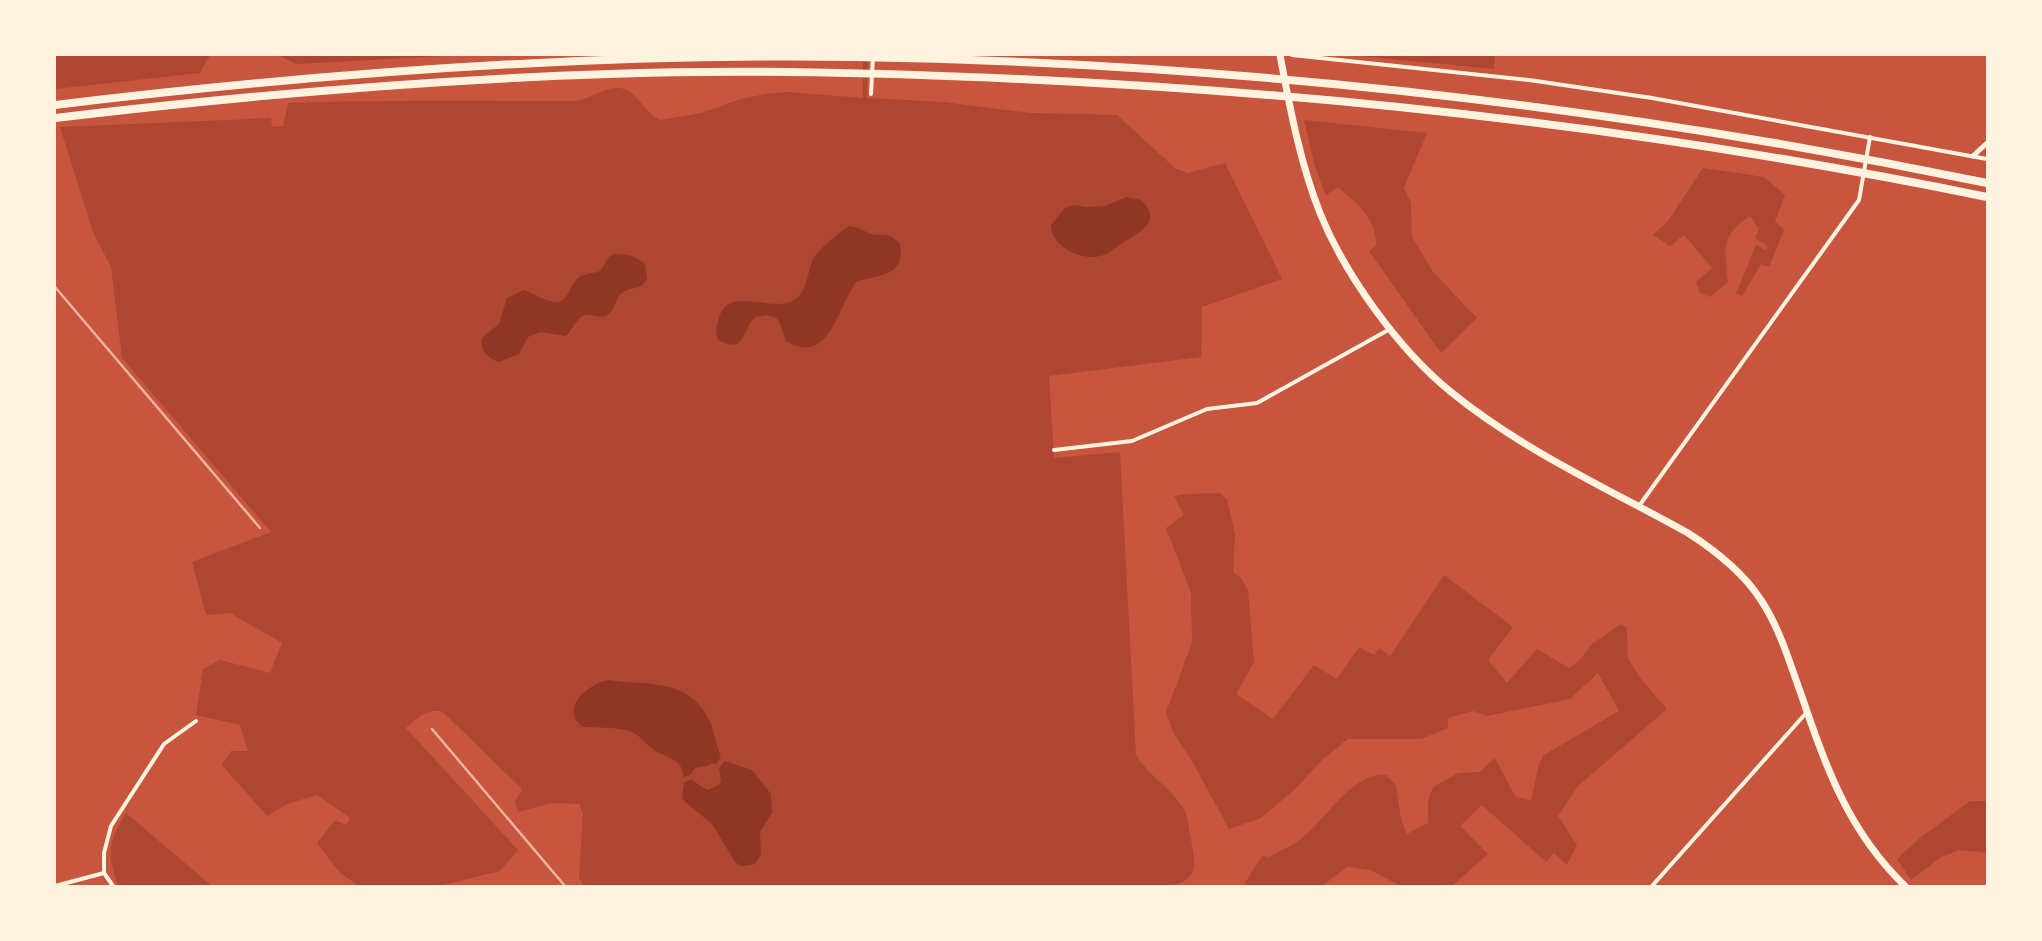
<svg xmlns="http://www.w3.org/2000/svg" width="2042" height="941" font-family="'Work Sans',sans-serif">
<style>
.green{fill:#ae4732}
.water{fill:#8f3625}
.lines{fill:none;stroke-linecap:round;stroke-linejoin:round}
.minor{stroke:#fff3e0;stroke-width:4}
.tertiary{stroke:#fff3e0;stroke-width:5}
.trunk{stroke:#fff3e0;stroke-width:7}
.motorway{stroke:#fff3e0;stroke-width:8}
.rail{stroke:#e9b49f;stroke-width:2.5}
</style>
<rect width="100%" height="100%" fill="#c8553d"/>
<g class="green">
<path d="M55,55h155l-10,18 -145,16z"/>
<path d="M278,55h182l-164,9z"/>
<path d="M863,55h5l-1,43 76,4 88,11 86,2 58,53 13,5 37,-10 57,116 -80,28 -1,50 -152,19 5,82 66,-6 16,303c12,20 33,32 46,51 6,9 6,18 8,29 6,28 11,48 -26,51h-581l-4,-9 4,-63 -4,-10 -27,-1 -34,9 -3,-10 7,-13 -79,-77c-14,-5 -27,7 -37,16l112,122 -18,21 -61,15h-80l-19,-13 -23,-30 18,-23 11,5 4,-7 -33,-23 -30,9 -20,12 -45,-51 9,-14h17l-8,-26 -44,-10 7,-46 17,-9 50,13 12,-30 -52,-30 -24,2 -14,-53 79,-30 -149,-174 -11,-91 -18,-35 -33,-105 211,-9 1,9 11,-1 5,-23c95,-3 190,-2 285,-2 16,0 31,-15 47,-13 18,2 25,28 41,32l40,-7 40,-14 24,-5 23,-2 75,6z"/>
<path d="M1349,55h146l-1,14z"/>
<path d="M1304,120l123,13 -23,55 7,15 1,34 21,35 44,46 -36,35 -72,-102 7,-5c2,-26 -20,-43 -38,-59l-12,8 -11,-28z"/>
<path d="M1703,168l61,9 21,18 -10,26 9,9 -15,37 -8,-3 -19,32 -6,-2 20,-49 10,5 2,-4 -13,-8 4,-9 -9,-13c-31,20 -25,34 -22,66l-18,15 -10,-4 -4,-11 16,-14 -28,-33 -14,11 -17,-11 15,-14z"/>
<path d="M1219,493l8,6 8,36 -2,37 8,6 7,12 6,72 -18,32 37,25 41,-54 23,14 22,-32 15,8 5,-7 11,8 54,-81 69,52 -25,33 19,23 30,-34 32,19 10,-7 13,-17 29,-20 6,4 1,31 14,21 25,29 -89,77 -20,30 19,29 -10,20 -13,-12 -8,9 -64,-57 -22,21 28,28 -36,32h-51l-31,-16 -23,-3 -25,19h-79l19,-30 7,1c10,-6 24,-11 33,-19 24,-18 50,-66 84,-63l10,10 5,34 6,15 21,-11v-22l5,-14 25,-14 22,-1 15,-14 20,38 16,5 8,-37 5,-9 75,-44 -21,-38 -28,26 -83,17 -14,-5 -25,7v10l-27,11h-73l-25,20 -29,31 -33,28 -32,11 -37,-68 -18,-27 -8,-22 26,-69 -1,-50 -25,-65 18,-13 -10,-19 11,-2z"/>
<path d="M1970,801h17v52l-27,-3 -19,7 -30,23 -14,-21 23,-21z"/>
<path d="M126,813l86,73h-94c-11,-32 -10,-44 8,-73z"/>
</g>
<g class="water">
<path d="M1127,197l14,3c22,21 -1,32 -17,42 -8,5 -15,12 -24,14 -19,5 -49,-10 -49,-31l14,-17 9,-3 12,2 19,-1z"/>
<path d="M849,226c9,1 13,4 20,7 14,5 18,-4 31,11 6,34 -23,30 -44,38 -19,26 -27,85 -70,59 -7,-21 -6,-29 -31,-24 -13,13 -10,38 -37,23 -3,-8 -2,-14 1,-22 10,-34 52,-4 75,-18 14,-8 13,-28 19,-41 3,-7 29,-29 36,-33z"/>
<path d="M615,254c13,0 20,2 30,10l2,15 -4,6c-8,4 -18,3 -24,11 -5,7 -4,14 -12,19 -9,5 -18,-4 -26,2 -6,5 -10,14 -15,19l-26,-4 -12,5 -9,17 -21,8c-11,-5 -18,-11 -16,-24l17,-14 8,-26 17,-8c9,3 17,9 26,11 21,6 17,-18 31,-25 5,-2 13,-3 19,-5l10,-15z"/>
<path d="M608,680c42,6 83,-3 103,44 4,11 6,23 10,34l-5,6 -4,-1 -5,3 -12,2 -5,7 -7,2c1,-18 -19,-20 -29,-27 -10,-7 -15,-17 -28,-20 -14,-3 -29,-2 -43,-3 -25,-18 5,-43 25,-47z"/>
<path d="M725,761l27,9 19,24 1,19 -12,19 1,23 -6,9 -14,2 -6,-4 -22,-37 -31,-26 2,-17 8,-2 15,10 12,-5 2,-4 -2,-13z"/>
</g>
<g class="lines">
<g class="minor">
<path d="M1292,55l237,25 123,18 335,61"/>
<path d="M871,94l2,-38"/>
<path d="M1054,450l78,-9 75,-32 50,-6 133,-74"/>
<path d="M1639,506l220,-306 11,-63"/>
<path d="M55,886l49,-13"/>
<path d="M113,886l-9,-13v-20l7,-27 53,-82 32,-23"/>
<path d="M1652,886l155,-174"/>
</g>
<path class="tertiary" d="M1973,156l14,-13"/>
<path class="trunk" d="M1280,55c10,53 20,108 40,158 25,62 79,137 131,179 71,58 158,97 237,141 28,18 55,39 73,67 19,29 28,61 40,94 25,73 47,137 104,192"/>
<g class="motorway">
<path d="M55,105c265,-32 532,-52 799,-48 381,6 760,49 1133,126"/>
<path d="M55,118c184,-22 369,-38 554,-44 137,-5 273,-1 410,5 329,15 646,52 968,118"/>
</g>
<g class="rail">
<path d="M55,287l205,241"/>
<path d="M432,729l133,157"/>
</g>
</g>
<rect width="2042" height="941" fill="none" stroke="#fff3e0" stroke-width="112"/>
</svg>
